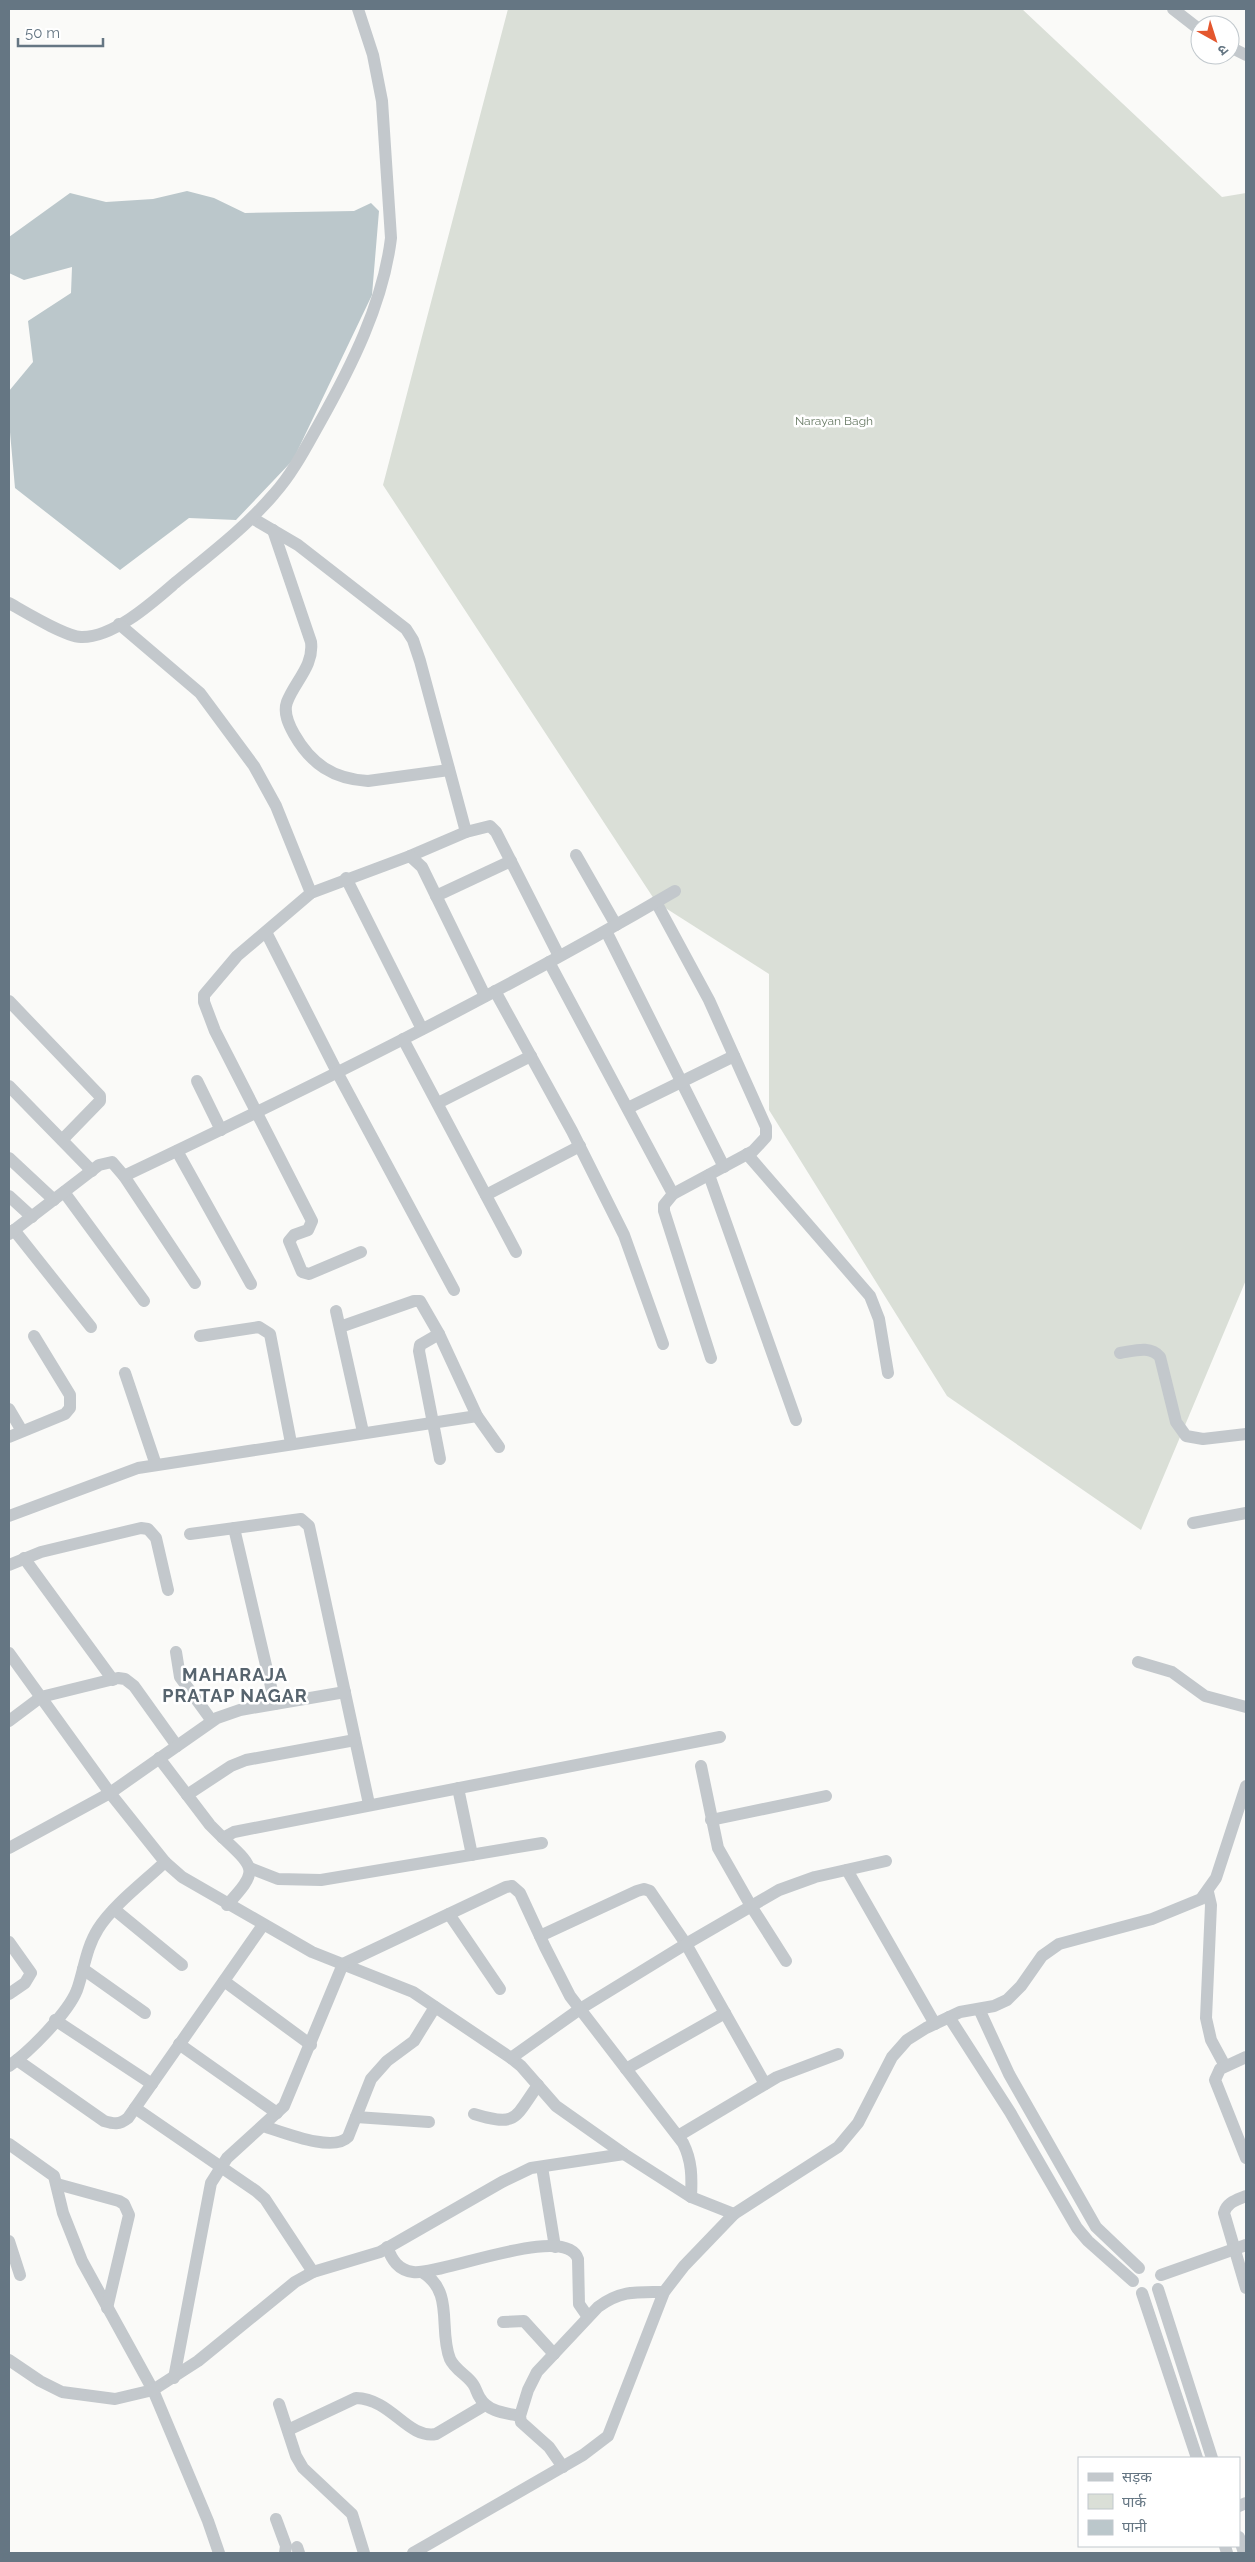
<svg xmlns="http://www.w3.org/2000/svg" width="1255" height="2562" font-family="Raleway,'Noto Sans Devanagari',sans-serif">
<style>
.green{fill:#dadfd7}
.water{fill:#bbc7cb}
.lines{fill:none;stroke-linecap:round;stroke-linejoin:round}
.minor{stroke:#c3c8cc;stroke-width:12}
.labels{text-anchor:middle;stroke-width:5;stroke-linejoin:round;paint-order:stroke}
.park-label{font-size:12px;fill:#687a64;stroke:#fff}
.district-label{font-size:18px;font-weight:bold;letter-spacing:1px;fill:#57646e;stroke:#fff}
</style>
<rect width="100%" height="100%" fill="#fafaf8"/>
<path class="green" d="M508,9h514l200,188 24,-4v1087l-105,250 -194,-134 -178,-286v-136l-113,-72 -273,-417z"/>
<path class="water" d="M187,191l27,7 31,15 109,-2 17,-8 8,8 -7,84 -79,165 -57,60 -47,-2 -69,52 -105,-82 -6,-67v-30l24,-29 -5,-41 43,-28 1,-26 -48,13 -15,-7v-36l61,-44 36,9 47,-3z"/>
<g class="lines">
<g class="minor">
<path d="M1173,9l27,21"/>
<path d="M1230,47l16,8"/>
<path d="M252,518l46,27 108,84 7,11 7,21 46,171"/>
<path d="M273,530l38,112c3,24 -16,39 -24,60 -4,11 2,23 7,32 17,30 39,45 74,47l81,-11"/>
<path d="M9,603c16,9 55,33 72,34 32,1 71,-34 94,-54 34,-28 70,-55 99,-89 18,-20 31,-45 45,-70 32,-57 64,-120 72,-186l-9,-137 -9,-46 -15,-46"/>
<path d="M119,624l81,69 54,73 22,40 35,87"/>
<path d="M576,855l40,70"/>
<path d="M410,856l56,-24 24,-6 6,6 63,124"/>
<path d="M346,878l76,151"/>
<path d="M436,896l75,-35"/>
<path d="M656,902l53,98 57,127v10l-13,14 -80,43 -9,11v6l47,147"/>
<path d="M606,931l118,236"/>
<path d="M266,932l71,140 117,218"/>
<path d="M549,962l124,232"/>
<path d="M495,991l77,140 52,104 39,109"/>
<path d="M9,1001l91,95v5l-38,39"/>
<path d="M403,1039l113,213"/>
<path d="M197,1081l24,49"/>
<path d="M9,1086l83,85"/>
<path d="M438,1103l93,-47"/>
<path d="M628,1108l106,-52"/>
<path d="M177,1151l74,133"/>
<path d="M747,1154l123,142 9,23 9,54"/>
<path d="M9,1158l45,42"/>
<path d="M709,1175l87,245"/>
<path d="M124,1176l71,107"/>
<path d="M64,1192l80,109"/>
<path d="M486,1195l94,-49"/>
<path d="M9,1196l23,21"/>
<path d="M14,1230l77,97"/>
<path d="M9,1234l90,-69 13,-3 12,14c187,-89 372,-180 551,-285"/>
<path d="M361,1252l-52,22 -7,-2 -13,-31 5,-6 14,-5 4,-9 -97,-190 -11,-29v-7l33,-39 74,-63 99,-37 12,11 63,129"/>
<path d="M336,1311l27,121"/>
<path d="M340,1327l74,-26h6l19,33 38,82 22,31"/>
<path d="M439,1334l-19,11 -1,6 21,108"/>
<path d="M200,1336l59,-9 11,7 21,109"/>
<path d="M1120,1353c14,-2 30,-8 40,4l16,65 10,14 17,3 43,-5"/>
<path d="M125,1373l31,92"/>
<path d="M9,1409l13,22"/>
<path d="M9,1437l56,-23 5,-6v-13l-36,-59"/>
<path d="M9,1516l129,-48 339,-52"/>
<path d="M1193,1523l53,-10"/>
<path d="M234,1528l41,176"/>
<path d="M190,1534l111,-15 8,7 60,278"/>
<path d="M24,1558l89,122"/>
<path d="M9,1565l32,-13 100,-24 7,1 8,9 12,52"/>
<path d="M176,1652l4,25 32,44"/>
<path d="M9,1653l101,140 55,69 17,15 130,75 101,40 98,66 10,8 35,40 68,48 67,43 43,17"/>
<path d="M1138,1662l34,10 33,24 41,11"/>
<path d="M9,1721l32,-24 77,-19 7,1 9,7 43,60"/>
<path d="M159,1758l51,67 13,13"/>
<path d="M701,1766l17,82 33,58 35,55"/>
<path d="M458,1788l14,67"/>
<path d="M187,1795l44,-29 15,-6 109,-20"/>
<path d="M711,1820l115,-24"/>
<path d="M9,1848l101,-55 107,-75 23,-8 105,-18"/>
<path d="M250,1868l28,11 43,1 221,-37"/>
<path d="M847,1870l88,154"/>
<path d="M1208,1892l3,13 -5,113 5,22 14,26"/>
<path d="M227,1905c32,-35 29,-36 -4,-67l11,-6 486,-95"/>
<path d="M115,1910l67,55"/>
<path d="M449,1914l51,75"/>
<path d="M540,1936l97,-45 7,-2 6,2 36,53 79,140"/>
<path d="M9,1942l22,31 -6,10 -16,11"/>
<path d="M83,1969l62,44"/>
<path d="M224,1981l87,64"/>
<path d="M979,2009l30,65 87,153 43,41"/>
<path d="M949,2017l61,95 67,116 11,13 45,40"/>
<path d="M55,2020l97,64"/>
<path d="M179,2044l98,69"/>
<path d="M1246,2057l-26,12 -5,11 31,78"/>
<path d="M511,2058l69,-49 106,-65 93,-54 36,-13 71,-16"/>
<path d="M17,2060l87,61c10,3 15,4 24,-3l135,-193"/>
<path d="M9,2066c20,-14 59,-53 68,-76 7,-20 9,-42 21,-61 15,-24 46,-47 67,-67"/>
<path d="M626,2069l99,-56"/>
<path d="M135,2108l121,83 9,8 48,73"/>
<path d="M474,2114c43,13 40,5 64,-29"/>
<path d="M356,2117l73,5"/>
<path d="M263,2126c20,6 70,27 85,11l23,-58 16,-18 27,-20 21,-34"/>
<path d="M678,2136l99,-59 61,-23"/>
<path d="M9,2144l45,32 9,37 19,48 71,129 55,131 11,32"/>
<path d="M542,2167l13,80"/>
<path d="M57,2184l62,17 5,3 5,11 -22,93"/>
<path d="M1246,2196c-9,4 -19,6 -22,17l22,75"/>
<path d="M9,2241l11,34"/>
<path d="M387,2247c5,13 11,23 26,25 27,4 153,-50 165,-13l1,45 9,13"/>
<path d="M422,2272c33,20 16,57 28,87 5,11 17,16 23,25 3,4 4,10 7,14 8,14 26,15 40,18"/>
<path d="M1161,2275l85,-30"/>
<path d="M1158,2289l54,169"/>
<path d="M1142,2293l55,165"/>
<path d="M503,2322l21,-1 30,33"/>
<path d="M9,2360l31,21 22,11 53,7 38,-9 45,-29 97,-79 18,-10 67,-20 122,-70 29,-14 93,-14"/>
<path d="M174,2378l37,-195 16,-25 57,-52 59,-142 163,-77 6,-1 8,7 25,54 25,49 113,147c9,18 9,34 8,54"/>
<path d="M279,2404l17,52 7,12 49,46 12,39"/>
<path d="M288,2430l68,-32c36,1 51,41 80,36l49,-29"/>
<path d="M563,2467l-14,-20 -28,-25 -1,-6 8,-26 9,-18 61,-65c23,-17 39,-15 66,-15"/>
<path d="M1239,2506l7,-3"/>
<path d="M276,2519l10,27 -1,7"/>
<path d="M1239,2537l5,16"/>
<path d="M1225,2546l2,7"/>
<path d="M297,2547l2,6"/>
<path d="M413,2553l170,-98 25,-19 56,-144 20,-26 50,-52 104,-67 20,-24 34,-66 15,-17 19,-12 34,-16 34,-6 13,-6 14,-14 21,-30 17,-12 93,-25 49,-20 15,-21 30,-92"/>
</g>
</g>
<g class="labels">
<g class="park-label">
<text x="834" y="425">Narayan Bagh</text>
</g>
<g class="district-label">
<text x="235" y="1681">MAHARAJA<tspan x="235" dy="21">PRATAP NAGAR</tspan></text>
</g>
</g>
<rect width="1255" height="2562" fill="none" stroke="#657683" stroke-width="20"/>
<rect x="1078" y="2457" width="162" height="90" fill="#ffffff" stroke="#c1c8cd"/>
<rect x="1088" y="2473" width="25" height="8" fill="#c3c8cc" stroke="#c1c8cd"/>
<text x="1122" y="2482" font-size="15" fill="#657683">सड़क</text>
<rect x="1088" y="2494" width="25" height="15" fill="#dadfd7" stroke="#c1c8cd"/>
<text x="1122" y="2507" font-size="15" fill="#657683">पार्क</text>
<rect x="1088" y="2520" width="25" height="15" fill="#bbc7cb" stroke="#c1c8cd"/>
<text x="1122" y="2532" font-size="15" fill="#657683">पानी</text>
<g transform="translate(1215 40) rotate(141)"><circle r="24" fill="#ffffff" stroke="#c1c8cd"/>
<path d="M0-4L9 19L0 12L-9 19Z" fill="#e4572e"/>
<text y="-8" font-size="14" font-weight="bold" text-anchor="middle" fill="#657683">उ</text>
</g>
<path d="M18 38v8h85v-8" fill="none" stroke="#657683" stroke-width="2.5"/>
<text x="25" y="38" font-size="15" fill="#657683" stroke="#ffffff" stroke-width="4" paint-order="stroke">50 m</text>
</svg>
